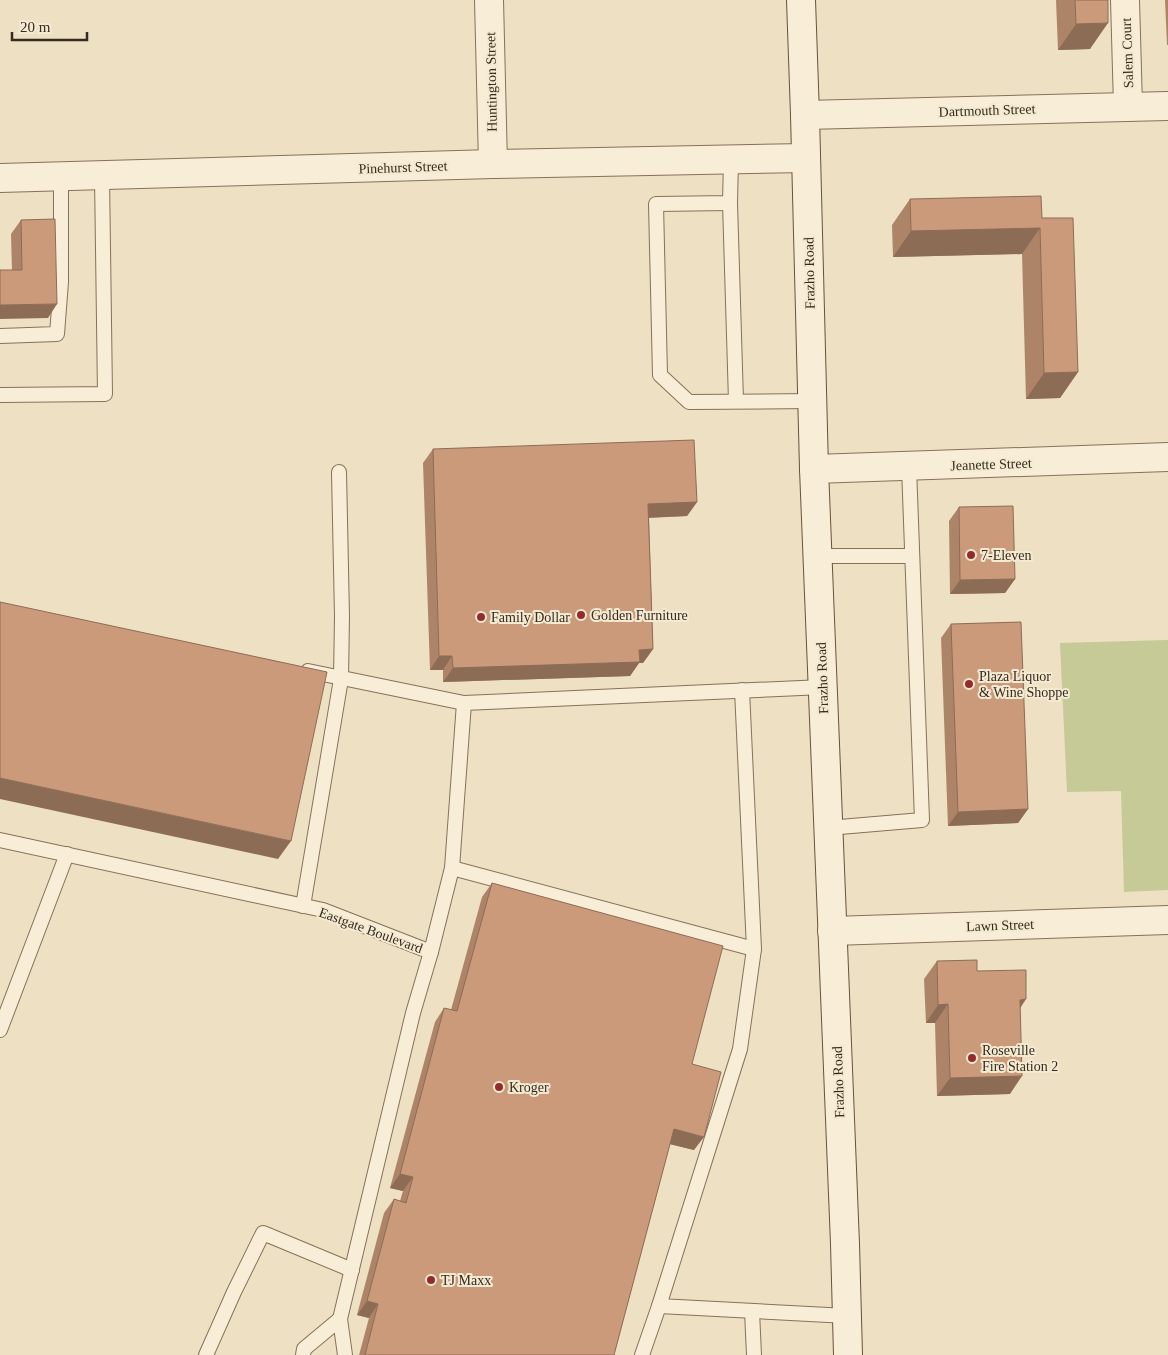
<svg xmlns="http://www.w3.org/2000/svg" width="1168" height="1355" font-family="'Times New Roman',serif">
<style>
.green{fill:#c5ca97}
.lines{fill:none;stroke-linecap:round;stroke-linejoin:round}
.lane-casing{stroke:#86715a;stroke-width:16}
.street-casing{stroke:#86715a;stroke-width:30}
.secondary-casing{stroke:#68523d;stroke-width:30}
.lane{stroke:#f8edd6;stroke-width:14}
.street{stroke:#f8edd6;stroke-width:28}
.secondary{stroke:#f8edd6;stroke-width:28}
.wall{fill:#ae8469}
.shaded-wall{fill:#8d6c55}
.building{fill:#ca9a7a;stroke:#8d6c55}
.poi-dot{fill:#942c2e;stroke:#f4ead2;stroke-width:2}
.labels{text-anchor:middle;stroke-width:4;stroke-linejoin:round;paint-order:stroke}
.street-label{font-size:14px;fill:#372a1e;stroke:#f4ead2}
.poi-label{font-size:14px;fill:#372a1e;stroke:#f4ead2;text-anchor:start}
</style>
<rect width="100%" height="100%" fill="#ede0c3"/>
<path class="green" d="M1168,640v250l-44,2 -3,-101 -54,1 -7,-149z"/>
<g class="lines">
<defs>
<g id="lane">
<path d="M731,160l-1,43 -74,1 4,171 29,27 123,-1"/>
<path d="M730,203l6,198"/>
<path d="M0,336l57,-2 4,-52v-105"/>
<path d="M0,395l105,-1 -3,-218"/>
<path d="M817,556h95"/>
<path d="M308,671l156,32"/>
<path d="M742,690l12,259 -14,100 -81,257 188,10"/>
<path d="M828,828l94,-8 -13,-353"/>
<path d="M0,840l323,70 108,42 -18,61 -73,306"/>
<path d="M452,868l302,81"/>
<path d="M303,906l38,-227 1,-63 -3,-144"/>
<path d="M431,952l21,-84 12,-165 359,-16"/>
<path d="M0,1030l67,-176"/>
<path d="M752,1311l2,44"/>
<path d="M206,1355l28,-63 29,-59 89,37"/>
<path d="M303,1355l1,-6 36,-30 5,36"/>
<path d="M642,1355l17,-49"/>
</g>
<g id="street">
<path d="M489,0l4,164"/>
<path d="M1125,0l3,106"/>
<path d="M805,115l363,-9"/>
<path d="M0,178l493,-14 313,-6"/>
<path d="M814,469l354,-12"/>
<path d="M832,931l336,-11"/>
</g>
<path id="secondary" d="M801,0l4,115 9,354 31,775 3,111"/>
</defs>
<use href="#lane" class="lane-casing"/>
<use href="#street" class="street-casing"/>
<use href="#secondary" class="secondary-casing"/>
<use href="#lane" class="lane"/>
<use href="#street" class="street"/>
<use href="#secondary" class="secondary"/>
</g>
<g class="wall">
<path d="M1056,0h52l-18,49 -32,1z"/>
<path d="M1165,0h3v45h-1z"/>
<path d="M910,199l132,19 36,154 -18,26 -34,1 -4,-145 -129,3 -1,-32z"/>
<path d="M21,220l27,98 -36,-48 -1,-36z"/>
<path d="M433,449l264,53 -10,14 -38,2 4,131 -10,14h-4l-9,13 -187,6v-12h-13l-7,-207z"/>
<path d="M959,507l56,72 -10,14 -55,1 -1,-73z"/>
<path d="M951,624l77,185 -10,14 -70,3 -7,-188z"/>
<path d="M492,883l200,181 2,86 -24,-6 -56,211h-255l10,-37 -12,-3 27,-102 10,-14 6,2 3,-10 -13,-3 45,-166 9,-14 7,2 31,-113z"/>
<path d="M937,961l40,10 43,37 -10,86 -73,2 -2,-73h-9l-2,-44z"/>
</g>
<g class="shaded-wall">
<path d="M1108,23l-18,26 -32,1 18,-26z"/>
<path d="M1040,228l-18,26 -129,3 18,-26z"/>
<path d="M57,304l-9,14 -48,1v-14z"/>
<path d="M1078,372l-18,26 -34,1 18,-26z"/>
<path d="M697,502l-10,14 -49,2 10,-14z"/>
<path d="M1015,579l-10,14 -55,1 10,-14z"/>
<path d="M653,649l-10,14h-4l-9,13 -187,6 10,-14 186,-18z"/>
<path d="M439,656h13l-9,14h-13z"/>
<path d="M0,778l291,63 -13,18 -278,-60z"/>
<path d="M1028,809l-10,14 -70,3 10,-14z"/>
<path d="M1026,999l-12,19 6,-18z"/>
<path d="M948,1004l-13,19h-9l12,-18z"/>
<path d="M1022,1076l-12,18 -73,2 13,-18z"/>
<path d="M674,1129l30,8 -10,13 -29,-7z"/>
<path d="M400,1174l13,3 -10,14 -13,-3z"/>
<path d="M367,1301l11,3 -9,14 -12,-3z"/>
</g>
<g class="building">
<path d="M1075,0h33v23l-32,1z"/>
<path d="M1041,196l1,22h31l5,154 -34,1 -4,-145 -129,3 -1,-32z"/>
<path d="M55,219l2,85 -57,1v-35h22l-1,-50z"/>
<path d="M694,440l3,62 -49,2 5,145 -14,1 1,12 -187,6 -1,-12h-13l-6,-207z"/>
<path d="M1013,506l2,73 -55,1 -1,-73z"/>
<path d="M0,602l327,70 -36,169 -291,-63z"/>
<path d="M1021,622l7,187 -70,3 -7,-188z"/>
<path d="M492,883l231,63 -31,118 29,8 -17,65 -30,-8 -60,226h-249l13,-51 -11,-3 27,-102 12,4 7,-26 -13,-3 44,-166 13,3z"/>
<path d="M977,960v11l49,-1v29l-6,1 2,76 -72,2 -2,-74 -10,1 -1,-44z"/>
</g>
<g class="poi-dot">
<circle cx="971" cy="555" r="5"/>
<circle cx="581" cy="615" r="5"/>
<circle cx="481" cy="617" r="5"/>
<circle cx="969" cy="684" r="5"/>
<circle cx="972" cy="1058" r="5"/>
<circle cx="499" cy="1087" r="5"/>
<circle cx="431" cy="1280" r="5"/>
</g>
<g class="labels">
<g class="street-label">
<text transform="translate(1127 53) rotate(-92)" y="5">Salem Court</text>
<text transform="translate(491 82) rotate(-91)" y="5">Huntington Street</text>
<text transform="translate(987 110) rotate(-2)" y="5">Dartmouth Street</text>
<text transform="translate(403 167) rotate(-2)" y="5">Pinehurst Street</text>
<text transform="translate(809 273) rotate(-91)" y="5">Frazho Road</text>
<text transform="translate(991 464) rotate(-2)" y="5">Jeanette Street</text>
<text transform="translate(822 678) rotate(-92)" y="5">Frazho Road</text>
<text transform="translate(1000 925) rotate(-2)" y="5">Lawn Street</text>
<text transform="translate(371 930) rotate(20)" y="5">Eastgate Boulevard</text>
<text transform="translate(838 1082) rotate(-92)" y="5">Frazho Road</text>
</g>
<g class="poi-label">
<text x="981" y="560">7-Eleven</text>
<text x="591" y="620">Golden Furniture</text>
<text x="491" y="622">Family Dollar</text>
<text x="979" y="681">Plaza Liquor<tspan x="979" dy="16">&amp; Wine Shoppe</tspan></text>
<text x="982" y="1055">Roseville<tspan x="982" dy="16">Fire Station 2</tspan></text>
<text x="509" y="1092">Kroger</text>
<text x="441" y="1285">TJ Maxx</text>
</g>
</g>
<path d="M12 32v8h75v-8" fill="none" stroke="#372a1e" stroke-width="2.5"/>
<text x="20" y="32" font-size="15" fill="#372a1e" stroke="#f4ead2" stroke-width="4" paint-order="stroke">20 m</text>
</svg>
